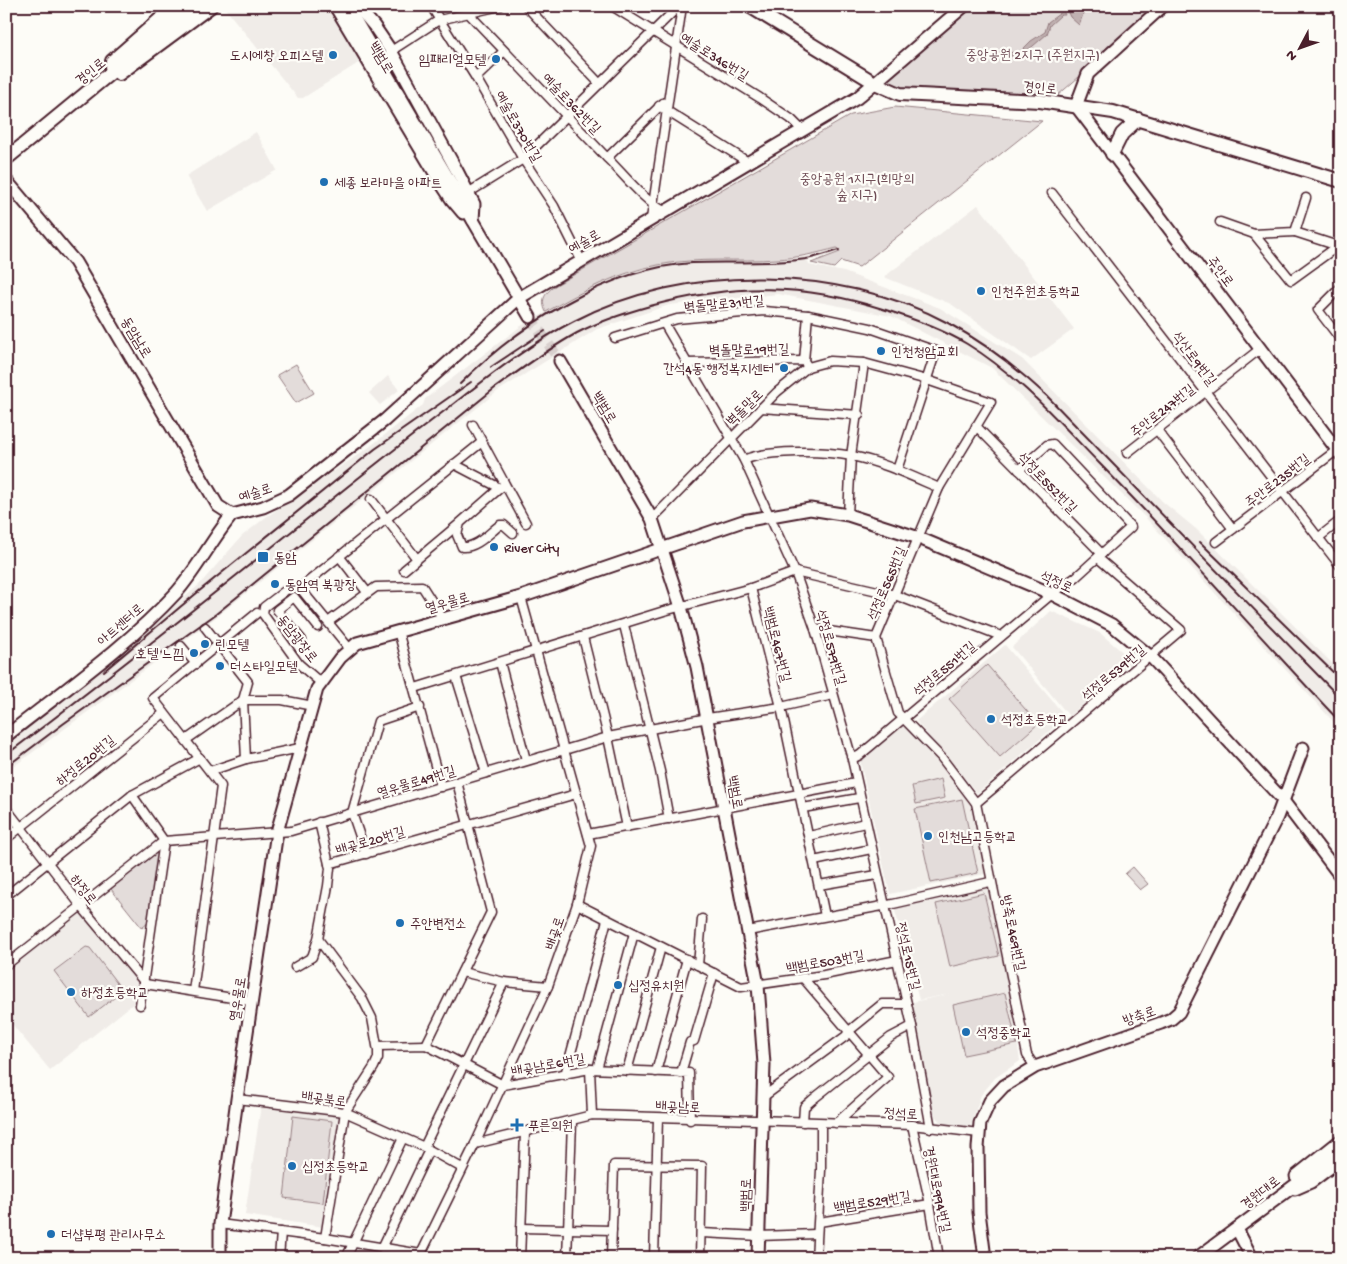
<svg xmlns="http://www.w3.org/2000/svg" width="1347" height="1264" font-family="'Gochi Hand','Poor Story',sans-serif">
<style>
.built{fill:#f0ece8}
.green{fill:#e3dcda;stroke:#967e82}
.water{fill:#c0b1b1;stroke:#91777b}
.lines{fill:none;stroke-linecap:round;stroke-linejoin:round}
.secondary-tunnel{stroke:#d9d0ce;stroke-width:11;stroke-dasharray:11 5.5;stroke-linecap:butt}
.street-casing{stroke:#4a1f2b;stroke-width:11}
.secondary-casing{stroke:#4a1f2b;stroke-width:15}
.primary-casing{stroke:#4a1f2b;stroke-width:16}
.street{stroke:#fdfcf7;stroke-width:8}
.secondary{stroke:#fdfcf7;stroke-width:11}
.primary{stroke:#fdfcf7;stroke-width:12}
.rail{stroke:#4a1f2b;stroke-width:2}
.poi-dot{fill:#1f6fb2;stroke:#fdfcf7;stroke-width:2}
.labels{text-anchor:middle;stroke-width:4.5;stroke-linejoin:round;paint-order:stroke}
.park-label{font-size:14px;fill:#704e57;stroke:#fdfcf7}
.poi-label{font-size:14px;fill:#4a1f2b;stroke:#fdfcf7;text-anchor:start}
.street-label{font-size:14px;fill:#4a1f2b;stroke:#fdfcf7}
</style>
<rect width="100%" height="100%" fill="#fdfcf7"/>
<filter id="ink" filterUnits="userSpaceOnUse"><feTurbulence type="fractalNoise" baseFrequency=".02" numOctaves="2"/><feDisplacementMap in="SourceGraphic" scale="10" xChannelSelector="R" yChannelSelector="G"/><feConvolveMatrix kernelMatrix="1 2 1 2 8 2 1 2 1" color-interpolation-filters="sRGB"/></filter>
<g filter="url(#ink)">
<g class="built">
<path d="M223,6h105l32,56 -57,36h-5z"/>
<path d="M256,132l21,38 -70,41 -21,-35z"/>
<path d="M978,205l96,124 -43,31 -80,-56 -67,-27z"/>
<path d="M6,226l4,4 -4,102z"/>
<path d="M807,258l2,7 35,7 96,36 82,51 141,143 33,27 145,143v58l-195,-212 -154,-150 -101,-52 -113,-22 -109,11 -72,24 -99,62 -283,227 -209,154v-29l125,-100 68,-58 43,-49 24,-19 102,-69 55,-43 2,-6 96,-73 65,-35 33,-15 37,-10 39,-4 76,-1z"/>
<path d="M388,376l11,14 -19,15 -11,-12z"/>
<path d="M1051,611l49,22 33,28 -64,55 -57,-69z"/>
<path d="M1005,645l61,72 -89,76 -61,-72z"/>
<path d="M901,727h6l64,71 14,76 -95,20 -30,-133z"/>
<path d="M988,885l20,96 12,80 -25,17 -14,17 -11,32 -3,2 -25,-5 -7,-8 -4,-10 -22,-103 40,-9 -30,6 -25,-93z"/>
<path d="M81,912l57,70 -4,21 -84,67 -44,-53v-46z"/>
<path d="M261,1105l78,12 -16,110 -78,-12z"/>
</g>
<g class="green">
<path d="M964,6h197l-111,96 -150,-8 -8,-8 -2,-10z"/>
<path d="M895,107l147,14 -183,146 -18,-6 -7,7 -23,-5 29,-11 -3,-4c-20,5 -39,10 -60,11 -39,3 -79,-2 -119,6 -41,8 -76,26 -112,47 -6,-13 -1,-19 10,-27l295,-170z"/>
<path d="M296,364l18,29 -18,10 -19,-28z"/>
<path d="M987,665l51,59 -38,33 -51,-58z"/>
<path d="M941,779l4,19 -29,6 -4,-18z"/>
<path d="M962,799l16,74 -47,10 -16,-74z"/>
<path d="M160,847l-11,75 -7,6 -31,-39z"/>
<path d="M1133,867l15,17 -8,6 -15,-16z"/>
<path d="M984,893l15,63 -49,11 -14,-63z"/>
<path d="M86,947l4,1 33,43 -34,26 -35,-46z"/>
<path d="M1005,993l12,51 -53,11 -11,-50z"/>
<path d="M293,1116l39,5 -9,82 -39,-5z"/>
</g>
<g class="water">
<path d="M1065,6h21l-7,19 -9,-8z"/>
<path d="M1063,11l2,4h-4l-11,10 -3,9 -28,24c-7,-3 -20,-3 -27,-7l25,2 4,-2 10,-10 14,-9 3,-10z"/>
</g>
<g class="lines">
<path class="secondary-tunnel" d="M530,317l30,44"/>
<defs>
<g id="street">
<path d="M431,6l45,72 47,81 31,47 27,54"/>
<path d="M468,6l3,10c46,48 92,96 138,144 13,13 40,46 56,51"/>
<path d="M526,6l74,78"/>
<path d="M612,6l148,92 31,21 12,12"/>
<path d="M391,51l48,-31 61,-14"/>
<path d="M476,78l28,-27"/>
<path d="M659,106l89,56"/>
<path d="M607,158l56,-55"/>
<path d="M468,193l55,-34 156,-153"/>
<path d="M1052,193l289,374"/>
<path d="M651,219l31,-213"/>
<path d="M1220,222l34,12 41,-2 11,-34"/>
<path d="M1254,234l37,46 47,-34 -43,-14"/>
<path d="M1341,287l-23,23 23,30"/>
<path d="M665,325l79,135 51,112 20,57 37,130 60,267 19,102"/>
<path d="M615,338l62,-19 87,-8 44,4 62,13 66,23 -39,119"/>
<path d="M804,361l4,-46"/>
<path d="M687,363l117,-2 4,6"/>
<path d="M761,408l98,7"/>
<path d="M473,425l53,98"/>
<path d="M976,426l126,128"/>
<path d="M1157,430l76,99"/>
<path d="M1127,453l133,-104"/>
<path d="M744,460c24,-11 82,-9 108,-4 30,6 59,20 87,32"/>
<path d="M454,464l46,24 4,-2"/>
<path d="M500,488l-40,35 -3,12 5,12c15,1 27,-14 38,-22h4l9,8"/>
<path d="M371,499l46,60"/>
<path d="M848,515l3,-59 13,-93"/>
<path d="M652,519l125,-127 31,-25 22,-6 34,2 63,17 64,22 -52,86 -63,150"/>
<path d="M1318,538l23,-18"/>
<path d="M1216,542l121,-92"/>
<path d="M339,556l28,36"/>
<path d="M404,570l55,-46"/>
<path d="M300,588l182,-146"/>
<path d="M751,588l30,119 44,209"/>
<path d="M328,622l48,-35 46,-1 21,33"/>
<path d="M624,625l36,146 9,48"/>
<path d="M205,627l43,55 -5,18 3,59"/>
<path d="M815,629l61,9 22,75 43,44 35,46 51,252 8,12"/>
<path d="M398,631l43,156"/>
<path d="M583,637l25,100 19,90"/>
<path d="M302,640l-25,-30 17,-13 24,30"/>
<path d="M181,646l15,18"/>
<path d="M500,662l26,98"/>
<path d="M456,676l30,97"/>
<path d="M321,683l-22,-19 -36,-50 1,-7 26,-20 10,1 49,60"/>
<path d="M415,688l249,-77 87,-23 44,-16 100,23 106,41"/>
<path d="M186,740l57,-40h39l31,6"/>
<path d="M852,759l8,-4 192,-161 24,-17 55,-50 -78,-83 -6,1 -28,25"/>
<path d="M210,771l36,-12 54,-11"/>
<path d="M132,795l32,46 -24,164"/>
<path d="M976,803l205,-173 -83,-72"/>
<path d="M6,808l75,98 64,77"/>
<path d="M803,808l56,-10"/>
<path d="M588,834l268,-51"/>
<path d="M809,836l56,-13"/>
<path d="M6,839l158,-126"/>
<path d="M366,854l-14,-41 26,-92 42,-14"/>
<path d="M814,861l57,-12"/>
<path d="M329,864l247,-70"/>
<path d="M819,885l58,-10"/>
<path d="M6,896l126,-101 68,-37"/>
<path d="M577,904l164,83 83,-12 73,-15"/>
<path d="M748,931l145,-27 97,-22"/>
<path d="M318,939l44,59 10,20 6,33v7l-4,9 -29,45 -20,126"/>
<path d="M6,965l158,-124 127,-10 317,-94 100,-19 73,-11 52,-12"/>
<path d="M698,965l4,-46"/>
<path d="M295,967l17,-10 6,-18 10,-53 2,-18 -11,-46"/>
<path d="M462,972l42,10 44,4"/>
<path d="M803,978l85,99 -52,46"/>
<path d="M145,984l106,17"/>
<path d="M193,991l28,-205 -68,-88 104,-85"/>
<path d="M426,1045l65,-133 -34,-130"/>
<path d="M378,1046l48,-1 77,40 87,-16 99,4 1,47"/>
<path d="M590,1069l2,46"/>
<path d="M597,1069l37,-136"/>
<path d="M627,1071l34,-124"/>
<path d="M656,1072l31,-113"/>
<path d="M681,1073l9,-31 4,-1 20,-68"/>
<path d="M565,1075l42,-155"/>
<path d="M763,1097l83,-61 3,-5 33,-27h25"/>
<path d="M237,1099l108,13 79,35 38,21"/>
<path d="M803,1122l1,-15 8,-7 79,-63 21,-11"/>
<path d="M912,1125l18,79 9,54"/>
<path d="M475,1144l117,-29 320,10 67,8"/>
<path d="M424,1147l80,-165"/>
<path d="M819,1222l111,-18"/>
<path d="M220,1224l105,14 96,16"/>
<path d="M521,1228l91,2"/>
<path d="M702,1233l57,3 57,-2"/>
<path d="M382,1248l47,-98"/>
<path d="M279,1258l2,-26"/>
<path d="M346,1258l57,-120"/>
<path d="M419,1258l56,-114 73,-158 29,-82 14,-58 -70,-249"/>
<path d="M520,1258l5,-125"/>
<path d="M567,1258l5,-136"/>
<path d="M611,1258l3,-93 88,1 -2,92"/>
<path d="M654,1258l4,-140"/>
<path d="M816,1258l5,-88v-47"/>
</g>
<g id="secondary">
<path d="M335,6l104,174 13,20 11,13"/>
<path d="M347,6l183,311"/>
<path d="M357,6l17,20 17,25 66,120 17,33 -1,16"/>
<path d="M1163,6l-75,68 -12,32 265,349"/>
<path d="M6,180l69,82 143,244 14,9"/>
<path d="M560,361l92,158 29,88 16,60 61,318 6,79 -6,194"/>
<path d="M232,515l31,-8 26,-12 96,-75 134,-122 338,-200 107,-92"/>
<path d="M6,736c58,-46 120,-89 170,-143 20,-22 36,-54 56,-78"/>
<path d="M1296,1176l45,-36"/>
<path d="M1295,1189l16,-7 21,-16"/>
<path d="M1237,1229l15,29"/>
<path d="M220,1258v-34l17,-125 40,-267 40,-143 23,-31 17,-15 164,-46 222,-76 67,-12 38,6 71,23 133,56 60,31 39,32 130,141 60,79"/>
<path d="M985,1258l-6,-46 -1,-64 2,-25 10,-22 14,-15 31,-19 126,-44 10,-4 8,-7 98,-195 26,-69"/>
<path d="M1197,1258l144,-107"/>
</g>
<g id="primary">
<path d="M749,6l126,77 25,11 140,7 73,11 228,69"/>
<path d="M111,67l1,-6 63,-55"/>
<path d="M119,74l92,-68"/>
<path d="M1112,154l10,-20 16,-15"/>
<path d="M6,159l186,-153"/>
</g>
</defs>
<use href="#street" class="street-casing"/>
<use href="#secondary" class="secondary-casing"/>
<use href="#primary" class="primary-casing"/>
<use href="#street" class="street"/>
<use href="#secondary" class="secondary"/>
<use href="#primary" class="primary"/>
<g class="rail">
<path d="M491,367l54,-36"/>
<path d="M460,384c58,-59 148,-116 232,-121 38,-2 76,2 114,-4 11,-2 22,-6 33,-9"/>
<path d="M1200,542l141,138"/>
<path d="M104,671l94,-79 177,-143 96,-67"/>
<path d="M6,755c103,-78 205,-159 306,-240 46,-37 93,-74 140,-110 39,-30 79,-62 122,-84 109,-58 266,-56 374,2 37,20 69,45 99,73l294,303"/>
<path d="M6,767l57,-43 153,-110 279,-226c26,-19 53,-39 82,-55 23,-12 48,-20 73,-27 85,-23 152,-23 236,4 28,9 56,19 81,34 51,31 91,77 132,119 83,84 160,174 242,260"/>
</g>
</g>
</g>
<g class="poi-dot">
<circle cx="333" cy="55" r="5"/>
<circle cx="496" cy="59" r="5"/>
<circle cx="324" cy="182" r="5"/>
<circle cx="981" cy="291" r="5"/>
<circle cx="881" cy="351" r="5"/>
<circle cx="784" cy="368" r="5"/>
<circle cx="494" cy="547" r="5"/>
<rect x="257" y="551" width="12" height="12" rx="2.5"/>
<circle cx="275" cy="584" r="5"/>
<circle cx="205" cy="644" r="5"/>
<circle cx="194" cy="653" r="5"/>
<circle cx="220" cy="666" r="5"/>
<circle cx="991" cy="719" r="5"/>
<circle cx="928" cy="836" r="5"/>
<circle cx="400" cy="923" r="5"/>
<circle cx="618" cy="985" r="5"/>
<circle cx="71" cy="992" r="5"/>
<circle cx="966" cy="1032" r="5"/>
<path d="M514.5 1117.5h5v5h5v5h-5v5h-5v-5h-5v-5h5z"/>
<circle cx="292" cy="1166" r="5"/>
<circle cx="51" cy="1234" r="5"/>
</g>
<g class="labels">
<g class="park-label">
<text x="1033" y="59">중앙공원 2지구 (주원지구)</text>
<text x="857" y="183">중앙공원 1지구(희망의<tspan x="857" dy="16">숲 지구)</tspan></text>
</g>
<g class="poi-label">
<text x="323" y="60" text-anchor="end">도시에창 오피스텔</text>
<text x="486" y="64" text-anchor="end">임패리얼모텔</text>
<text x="334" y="187">세종 보라마을 아파트</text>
<text x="991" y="296">인천주원초등학교</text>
<text x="891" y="356">인천청암교회</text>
<text x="774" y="373" text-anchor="end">간석4동 행정복지센터</text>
<text x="504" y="552">River City</text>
<text x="274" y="562">동암</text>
<text x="285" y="589">동암역 북광장</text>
<text x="215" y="649">린모텔</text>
<text x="184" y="658" text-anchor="end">호텔 느낌</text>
<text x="230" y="671">더스타일모텔</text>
<text x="1001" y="724">석정초등학교</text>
<text x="938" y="841">인천남고등학교</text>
<text x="410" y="928">주안변전소</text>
<text x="628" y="990">십정유치원</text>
<text x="81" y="997">하정초등학교</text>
<text x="976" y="1037">석정중학교</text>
<text x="528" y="1130">푸른의원</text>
<text x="302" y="1171">십정초등학교</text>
<text x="61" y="1239">더샵부평 관리사무소</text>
</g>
<g class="street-label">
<text transform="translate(715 56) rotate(32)" y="5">예술로346번길</text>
<text transform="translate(382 57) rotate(59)" y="5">백범로</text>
<text transform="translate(90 71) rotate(-39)" y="5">경인로</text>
<text transform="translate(1040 87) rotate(5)" y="5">경인로</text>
<text transform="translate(572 103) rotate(46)" y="5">예술로362번길</text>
<text transform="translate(519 126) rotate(60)" y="5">예술로370번길</text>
<text transform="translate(584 241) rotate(-30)" y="5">예술로</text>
<text transform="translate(1221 271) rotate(53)" y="5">주안로</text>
<text transform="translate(724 303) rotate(-5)" y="5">벽돌말로31번길</text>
<text transform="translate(137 337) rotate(59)" y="5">동암남로</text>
<text transform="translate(749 349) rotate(-1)" y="5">벽돌말로19번길</text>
<text transform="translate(1195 358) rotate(53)" y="5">석산로9번길</text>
<text transform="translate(605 407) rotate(59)" y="5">백범로</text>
<text transform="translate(744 407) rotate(-44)" y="5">벽돌말로</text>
<text transform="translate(1162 410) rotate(-38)" y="5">주안로247번길</text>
<text transform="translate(1277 480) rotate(-38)" y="5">주안로235번길</text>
<text transform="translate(1048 482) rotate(46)" y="5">석정로552번길</text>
<text transform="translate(255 492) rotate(-18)" y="5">예술로</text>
<text transform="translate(1057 581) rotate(25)" y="5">석정로</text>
<text transform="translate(886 583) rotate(-67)" y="5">석정로565번길</text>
<text transform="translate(447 602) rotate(-16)" y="5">열우물로</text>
<text transform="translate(120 624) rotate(-41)" y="5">아트센터로</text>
<text transform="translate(298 638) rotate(52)" y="5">동암광장로</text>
<text transform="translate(778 644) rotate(76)" y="5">백범로467번길</text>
<text transform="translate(832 647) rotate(74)" y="5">석정로579번길</text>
<text transform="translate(944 668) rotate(-40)" y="5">석정로551번길</text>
<text transform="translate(1113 672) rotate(-40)" y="5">석정로539번길</text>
<text transform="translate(85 760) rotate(-39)" y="5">하정로20번길</text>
<text transform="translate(416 781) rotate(-17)" y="5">열우물로49번길</text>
<text transform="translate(736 792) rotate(80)" y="5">백범로</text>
<text transform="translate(370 840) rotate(-16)" y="5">배곶로20번길</text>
<text transform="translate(84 889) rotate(52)" y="5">하정로</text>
<text transform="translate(554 933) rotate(-71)" y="5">배곶로</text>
<text transform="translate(1014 933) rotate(78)" y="5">방축로469번길</text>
<text transform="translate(909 956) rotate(77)" y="5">정석로15번길</text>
<text transform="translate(825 961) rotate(-10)" y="5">백범로503번길</text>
<text transform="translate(237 999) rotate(-81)" y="5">열우물로</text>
<text transform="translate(1139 1015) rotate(-19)" y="5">방축로</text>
<text transform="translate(548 1064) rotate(-10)" y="5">배곶남로6번길</text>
<text transform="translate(324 1098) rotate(8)" y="5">배곶북로</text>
<text transform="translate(678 1106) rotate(3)" y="5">배곶남로</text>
<text transform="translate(901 1113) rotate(3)" y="5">정석로</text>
<text transform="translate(938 1189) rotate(78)" y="5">경원대로994번길</text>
<text transform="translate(1260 1192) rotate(-38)" y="5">경원대로</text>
<text transform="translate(745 1195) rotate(-88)" y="5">백범로</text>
<text transform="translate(872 1201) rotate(-9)" y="5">백범로529번길</text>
</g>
</g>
<rect width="1347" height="1264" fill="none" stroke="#fdfcf7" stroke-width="25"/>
<rect x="12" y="12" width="1322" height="1239" fill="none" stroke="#4a1f2b" stroke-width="2" filter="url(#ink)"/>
<g transform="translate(1300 48) rotate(229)" stroke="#fdfcf7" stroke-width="4" paint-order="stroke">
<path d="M0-4L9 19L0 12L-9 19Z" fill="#4a1f2b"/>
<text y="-8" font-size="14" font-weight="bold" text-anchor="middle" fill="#4a1f2b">N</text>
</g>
</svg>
